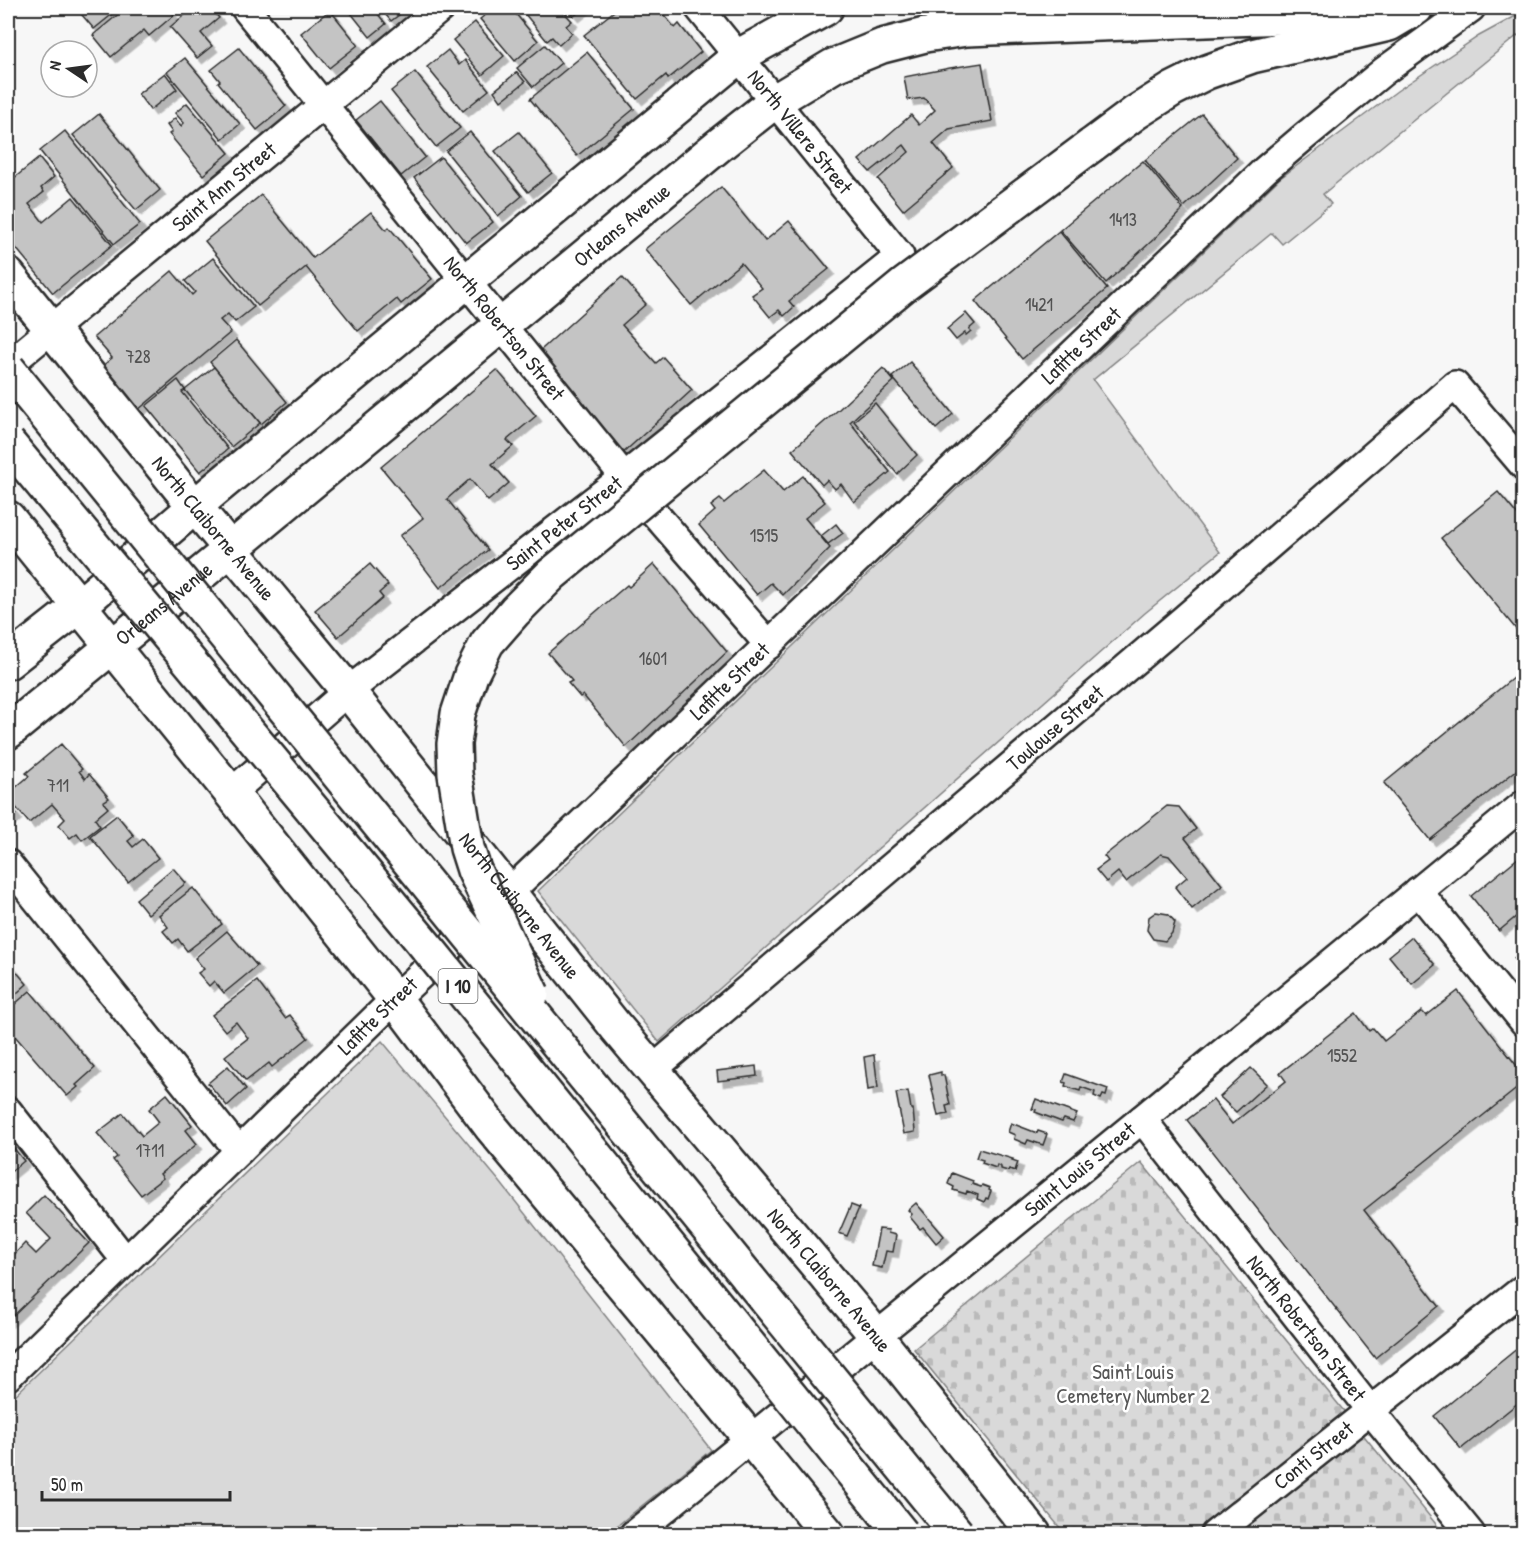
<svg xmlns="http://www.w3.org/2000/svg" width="1531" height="1542" font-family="'Patrick Hand',sans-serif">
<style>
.cemetery{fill:url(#cemetery-stones);stroke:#828282;stroke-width:1.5}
.park{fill:#d9d9d9;stroke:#828282;stroke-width:1.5}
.building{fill:#c4c4c4;stroke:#2b2b2b;stroke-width:1.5;filter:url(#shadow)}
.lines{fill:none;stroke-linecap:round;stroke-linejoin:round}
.street-casing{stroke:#2b2b2b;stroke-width:32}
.secondary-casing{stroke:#2b2b2b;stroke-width:38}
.highway-casing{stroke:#2b2b2b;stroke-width:38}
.street{stroke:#fff;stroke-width:27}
.secondary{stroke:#fff;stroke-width:33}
.highway{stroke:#fff;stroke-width:33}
.highway-bridge-casing{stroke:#2b2b2b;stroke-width:38;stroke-linecap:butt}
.highway-bridge{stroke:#fff;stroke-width:33}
.labels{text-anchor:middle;stroke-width:5;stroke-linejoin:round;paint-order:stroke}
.number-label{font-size:18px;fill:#515151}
.shield{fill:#fff;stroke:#6b6b6b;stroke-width:1.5}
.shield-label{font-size:20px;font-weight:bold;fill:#2b2b2b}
.street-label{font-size:21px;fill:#2b2b2b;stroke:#fff}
.park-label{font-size:21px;fill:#565656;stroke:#fff}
</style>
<defs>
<pattern id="cemetery-stones" width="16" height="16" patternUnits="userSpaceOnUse" patternTransform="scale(1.5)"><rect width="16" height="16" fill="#d9d9d9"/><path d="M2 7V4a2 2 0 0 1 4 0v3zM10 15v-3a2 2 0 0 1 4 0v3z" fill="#bababa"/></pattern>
<filter id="shadow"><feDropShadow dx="5.5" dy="5.5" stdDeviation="0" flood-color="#0004"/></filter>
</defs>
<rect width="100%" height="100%" fill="#f7f7f7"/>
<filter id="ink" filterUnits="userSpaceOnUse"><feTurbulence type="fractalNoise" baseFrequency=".0167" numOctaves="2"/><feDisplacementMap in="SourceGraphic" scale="12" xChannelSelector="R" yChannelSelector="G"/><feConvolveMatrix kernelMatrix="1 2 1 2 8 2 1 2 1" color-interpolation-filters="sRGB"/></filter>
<g filter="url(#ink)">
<path class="cemetery" d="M1141,1162l303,372h-379l-151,-185z"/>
<g class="park">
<path d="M1523,12v29l-5,-6 -195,159 8,10 -49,40 -10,-11 -179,147 127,172 -75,61 -486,429 -121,-151 741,-712 118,-88 82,-55z"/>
<path d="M382,1041l118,141 211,268 -104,84h-599v-132z"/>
</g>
<g class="building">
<path d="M76,8h44l-26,21z"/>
<path d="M126,8h42l6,7 -25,21 -5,-6 -33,27 -18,-22z"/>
<path d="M193,8h18l8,10 -18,15 11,13 -15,12 -27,-31z"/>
<path d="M347,8h26l13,16 -16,13z"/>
<path d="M380,8h28l-17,13z"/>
<path d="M494,8h17l27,33 -23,20 -35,-42z"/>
<path d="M520,8h40l12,13 -6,5 6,7 -13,12 -7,-8 -5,4z"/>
<path d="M567,8h17l-10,8z"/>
<path d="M618,8h40l17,20 4,-4 22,28 -33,27 -2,-4 -29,24 -53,-64z"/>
<path d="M330,10l28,35 -29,23 -28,-35z"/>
<path d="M475,22l29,34 -22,19 -29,-35z"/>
<path d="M545,45l16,18 -28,24 -16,-19z"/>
<path d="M239,48l47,58 -29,24 -39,-48 2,-1 -9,-11z"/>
<path d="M448,50l11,15 6,-5 24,30 -26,21 -36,-44z"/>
<path d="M587,52l47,57 -57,47 -47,-57z"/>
<path d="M185,58l55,66 -18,15 -55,-67z"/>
<path d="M982,63l10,58 -43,8 -16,14 20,25 -50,42 -25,-31 31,-27 -5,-7 -34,27 -11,-12 52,-45 8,10 16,-15 -11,-12 -16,2 -4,-23 46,-9z"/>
<path d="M415,72l45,56 -24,19 -45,-56z"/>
<path d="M517,72l8,10 -24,19 -7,-10z"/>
<path d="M165,73l12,16 -27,21 -12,-16z"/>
<path d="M380,101l45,56 -24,19 -45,-56z"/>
<path d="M187,103l42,50 -26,22 -34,-41 3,-2 -5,-7 8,-7 6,8 3,-3 -9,-10z"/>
<path d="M99,114l61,76 -24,20 -63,-75z"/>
<path d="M1202,114l35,44 -53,49 -39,-47z"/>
<path d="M65,131l75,93 -26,20 -74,-93z"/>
<path d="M470,132l52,64 -24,20 -52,-65z"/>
<path d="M519,132l33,41 -24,19 -33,-41z"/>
<path d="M441,157l52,65 -27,21 -52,-65z"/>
<path d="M39,158l15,19 -13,11 3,4 -15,12 14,18 30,-25 39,48 -59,48 -42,-51 1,-2 -4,-6v-51z"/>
<path d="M1143,161l40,48 -29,30 -48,44 -46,-53z"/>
<path d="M721,187l44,54 24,-20 40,48 -40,32 5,6 -10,9 -5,-6 -9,7 -18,-22 10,-7 -21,-25 -50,42 -46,-56z"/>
<path d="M261,195l52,63 58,-46 15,18 3,-3 43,52 -31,25 -4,-5 -39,32 -52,-64 -48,39 -53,-65z"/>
<path d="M1059,231l48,58 -85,70 -47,-58z"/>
<path d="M213,258l41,49 -19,15 -7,-8 -8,6 11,12 -93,78 -37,-43 11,-9 -18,-21 78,-66 20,24 3,-3 -10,-11z"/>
<path d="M622,277l24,27 -24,21 34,38 7,-6 29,33 -71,65 -88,-98z"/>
<path d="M966,313l9,11 -6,5 2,2 -5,4 -1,-2 -9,7 -9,-11z"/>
<path d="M236,340l51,62 -26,22 -51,-62z"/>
<path d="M910,362l43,52 -17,15 -44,-52z"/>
<path d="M214,367l46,56 -29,24 -46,-57z"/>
<path d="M883,368l11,13 -44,41 40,50 -36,30 -13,-18 -6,5 -8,-9 -5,5 -30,-35 46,-40z"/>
<path d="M497,370l39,46 -29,24 6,6 -21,18 17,19 -21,18 -18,-22 -23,20 41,51 -48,38 -40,-52 23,-18 -42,-51z"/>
<path d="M178,380l7,10 -3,2 46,57 -28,23 -54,-66z"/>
<path d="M875,403l42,52 -20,19 -43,-53z"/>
<path d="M764,470l19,22 20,-16 22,26 -20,16 25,30 -47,47 -12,-12 -14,12 -58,-70 16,-14 -4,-5 9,-7 4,4z"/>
<path d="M1498,492l26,31v116l-83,-101z"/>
<path d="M836,524l7,9 -15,11 -7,-8z"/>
<path d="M370,564l18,21 -9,8 4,5 -45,39 -23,-27z"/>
<path d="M654,564l73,88 -101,95 -43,-52 -3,2 -12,-14 4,-2 -24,-28 79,-68 2,2z"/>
<path d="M1524,669v95l-94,76 -46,-57z"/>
<path d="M61,744l21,25 -3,2 6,8 4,-5 20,24 -6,4 5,6 -13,11 5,7 -18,14 -5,-7 -7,5 -11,-13 6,-6 -13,-15 -23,19 -21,-25v-4l21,-18 -3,-3z"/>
<path d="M8,804l8,10 -8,7z"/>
<path d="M1167,806l12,1 17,22 -11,9 37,47 -30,24 -17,-22 12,-10 -18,-21 -8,-2 -35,28 -8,-10 -12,10 -10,-12 12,-9 -4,-5z"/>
<path d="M117,815l17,21 -6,5 5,6 10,-8 15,19 -30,24 -38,-46z"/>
<path d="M1524,853v57l-25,21 -28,-35z"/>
<path d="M173,868l13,15 -38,31 -12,-15z"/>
<path d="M193,888l29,36 -35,27 -9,-12 -5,4 -10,-12 5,-4 -9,-12z"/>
<path d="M1156,912l12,2 7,8 -3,11 -7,8 -12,-2 -6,-9 2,-13z"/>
<path d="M227,931l30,35 -33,27 -10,-12 -5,5 -11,-13 6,-4 -9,-11z"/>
<path d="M1412,937l23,28 -23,19 -23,-28z"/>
<path d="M1524,950v19l-10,-11z"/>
<path d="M8,962l19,22 -19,17z"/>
<path d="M257,981l28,37 5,-3 18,23 -36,29 -3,-4 -23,18 -21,-25 23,-18 -12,-16 -11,9 -13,-16z"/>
<path d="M30,991l65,77 -19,17 2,2 -11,9 -59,-68v-18z"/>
<path d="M1458,991l66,84v8l-160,127 75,96 -64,52 -188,-238 26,-20 19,24 54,-43 -6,-8 76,-60 13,18 4,-3 11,13 38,-30 4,5z"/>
<path d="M874,1055l4,33 -10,2 -4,-33z"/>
<path d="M228,1066l18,23 -19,17 -19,-23z"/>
<path d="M756,1066l1,10 -39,5 -1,-10z"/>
<path d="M1251,1068l16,16 -31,28 -16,-15z"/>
<path d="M941,1072v4l3,-1 6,30 -4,1 2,8 -10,2 -9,-41z"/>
<path d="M1066,1074l42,15 -2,7 -3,-1 -2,4 -7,-3 1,-4 -14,-5 -1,4 -15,-5 1,-3 -3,-1z"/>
<path d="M908,1091l3,18h2l2,23 -11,2 -8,-41z"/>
<path d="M167,1094l25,31 -6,5 11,14 -37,30 3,4 -22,17 -28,-35 4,-3 -20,-24 26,-20 19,23 17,-14 -10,-13z"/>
<path d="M1036,1099l41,15 -4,8 -9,-3 -2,3 -27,-10 1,-2 -4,-1z"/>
<path d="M1011,1123l26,10 1,-2 9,3 -4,11 -15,-5 -2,4 -12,-5 1,-4 -7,-3z"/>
<path d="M8,1141l16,20 -16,13z"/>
<path d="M979,1149l34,10 -1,1 6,2 -3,9 -6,-2 -1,2 -7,-2v-2l-4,-2 -1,3 -14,-5 1,-3 -7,-2z"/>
<path d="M952,1173l21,8 -1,3 9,3 1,-2 8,3 -1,2 2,1 -3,8 -2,-1 -2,4 -7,-3 1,-4 -11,-4 -1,3 -13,-4 1,-3 -6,-3z"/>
<path d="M44,1195l45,48 -81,78v-60l17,-18 11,11 15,-15 -25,-26z"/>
<path d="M916,1203l28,33 -8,7 -13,-16 -3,2 -10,-12 2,-3 -4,-4z"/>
<path d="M851,1205l8,3 -12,28 -8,-3z"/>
<path d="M879,1229l10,1 -1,3 8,2 -3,17 -7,-1 -4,17 -10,-2z"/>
<path d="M1524,1343v55l-63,51 -27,-33z"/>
</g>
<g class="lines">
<defs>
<g id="street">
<path id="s1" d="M245,8l398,492 126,145"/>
<path id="s2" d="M8,365l433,-357"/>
<path id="s3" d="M231,793l117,-102 276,-214 276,-221 -201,-248"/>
<path d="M8,864l231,287"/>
<path d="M1418,891l106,131"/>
<path id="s4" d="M651,1071l533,-452 271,-234 69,81"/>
<path d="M8,1111l118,150"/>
<path id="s5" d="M1142,1119l228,291 101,124"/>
<path id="s6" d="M8,1376l387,-377 127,-119 743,-710 40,-34 79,-65 87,-63"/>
<path id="s7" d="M634,1534l508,-415 382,-315"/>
<path id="s8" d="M1215,1534l309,-246"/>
</g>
<g id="secondary">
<path id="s9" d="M8,275l170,211 170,205 268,336 248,294 170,213"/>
<path d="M8,518l223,275 164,206 97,129 244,293 92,113"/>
<path d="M8,662l70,-55 135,-116 526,-435 87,-48"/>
<path id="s10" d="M8,732l223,-183 487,-403 57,-45 58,-35 49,-20 43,-11 42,-6 317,-12 62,-7 14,-2"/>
</g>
<path id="highway" d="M1092,145l43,-32 38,-24 34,-17 45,-16 137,-32 27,-16"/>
</defs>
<use href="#street" class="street-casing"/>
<use href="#secondary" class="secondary-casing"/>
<use href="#highway" class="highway-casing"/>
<use href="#street" class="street"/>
<use href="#secondary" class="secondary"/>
<use href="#highway" class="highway"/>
<defs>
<g id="highway-bridge">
<path d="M8,369l949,1165"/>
<path d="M8,443l422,508 472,583"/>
<path d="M532,994l-58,-124 -7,-22 -12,-74 -1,-30 4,-30 13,-39 16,-32 28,-32 37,-37 352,-289 188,-140"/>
</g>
</defs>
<use href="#highway-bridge" class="highway-bridge-casing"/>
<use href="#highway-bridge" class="highway-bridge"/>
</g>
</g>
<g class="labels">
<g class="number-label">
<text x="1123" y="226">1413</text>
<text x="1039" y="311">1421</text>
<text x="138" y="363">728</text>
<text x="764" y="542">1515</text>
<text x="653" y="665">1601</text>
<text x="58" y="792">711</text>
<text x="1342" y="1062">1552</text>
<text x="150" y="1157">1711</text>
</g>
<rect class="shield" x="438.5" y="969" width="39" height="34" rx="4.5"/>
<g class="shield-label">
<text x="458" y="993">I 10</text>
</g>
<g class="street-label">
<text transform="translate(800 132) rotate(51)" y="7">North Villere Street</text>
<text dy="7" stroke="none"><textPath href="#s2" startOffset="280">Saint Ann Street</textPath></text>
<text dy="7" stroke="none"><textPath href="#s10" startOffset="796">Orleans Avenue</textPath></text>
<text dy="7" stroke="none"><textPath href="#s1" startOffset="412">North Robertson Street</textPath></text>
<text dy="7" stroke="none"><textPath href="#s6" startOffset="1488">Lafitte Street</textPath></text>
<text dy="7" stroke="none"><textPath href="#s3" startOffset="429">Saint Peter Street</textPath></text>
<text dy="7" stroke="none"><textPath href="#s9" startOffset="326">North Claiborne Avenue</textPath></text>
<text dy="7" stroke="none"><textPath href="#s10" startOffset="202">Orleans Avenue</textPath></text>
<text dy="7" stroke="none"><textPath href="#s6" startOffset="1002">Lafitte Street</textPath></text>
<text dy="7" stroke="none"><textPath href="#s4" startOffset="530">Toulouse Street</textPath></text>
<text dy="7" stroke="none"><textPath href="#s9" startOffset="812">North Claiborne Avenue</textPath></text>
<text dy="7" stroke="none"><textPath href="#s6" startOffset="516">Lafitte Street</textPath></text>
<text dy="7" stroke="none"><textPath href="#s7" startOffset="576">Saint Louis Street</textPath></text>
<text dy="7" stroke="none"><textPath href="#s9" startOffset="1298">North Claiborne Avenue</textPath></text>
<text dy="7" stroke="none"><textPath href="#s5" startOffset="266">North Robertson Street</textPath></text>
<text dy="7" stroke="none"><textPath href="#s8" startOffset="126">Conti Street</textPath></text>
</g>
<g class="park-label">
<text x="1133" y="1379">Saint Louis<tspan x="1133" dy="24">Cemetery Number 2</tspan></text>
</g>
</g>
<rect width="1531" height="1542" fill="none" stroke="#fff" stroke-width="30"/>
<rect x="15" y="15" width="1501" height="1512" fill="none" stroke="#2b2b2b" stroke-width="2" filter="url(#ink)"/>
<g transform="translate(69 69) rotate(283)"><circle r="28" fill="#ffffff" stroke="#aaaaaa" stroke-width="1.5"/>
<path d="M0-4.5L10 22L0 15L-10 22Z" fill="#2b2b2b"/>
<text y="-9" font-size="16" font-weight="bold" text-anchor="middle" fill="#2b2b2b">N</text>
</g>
<path d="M42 1491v9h188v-9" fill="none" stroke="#2b2b2b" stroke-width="3"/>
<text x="51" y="1491" font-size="18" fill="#2b2b2b" stroke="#ffffff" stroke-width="4.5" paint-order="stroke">50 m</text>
</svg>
